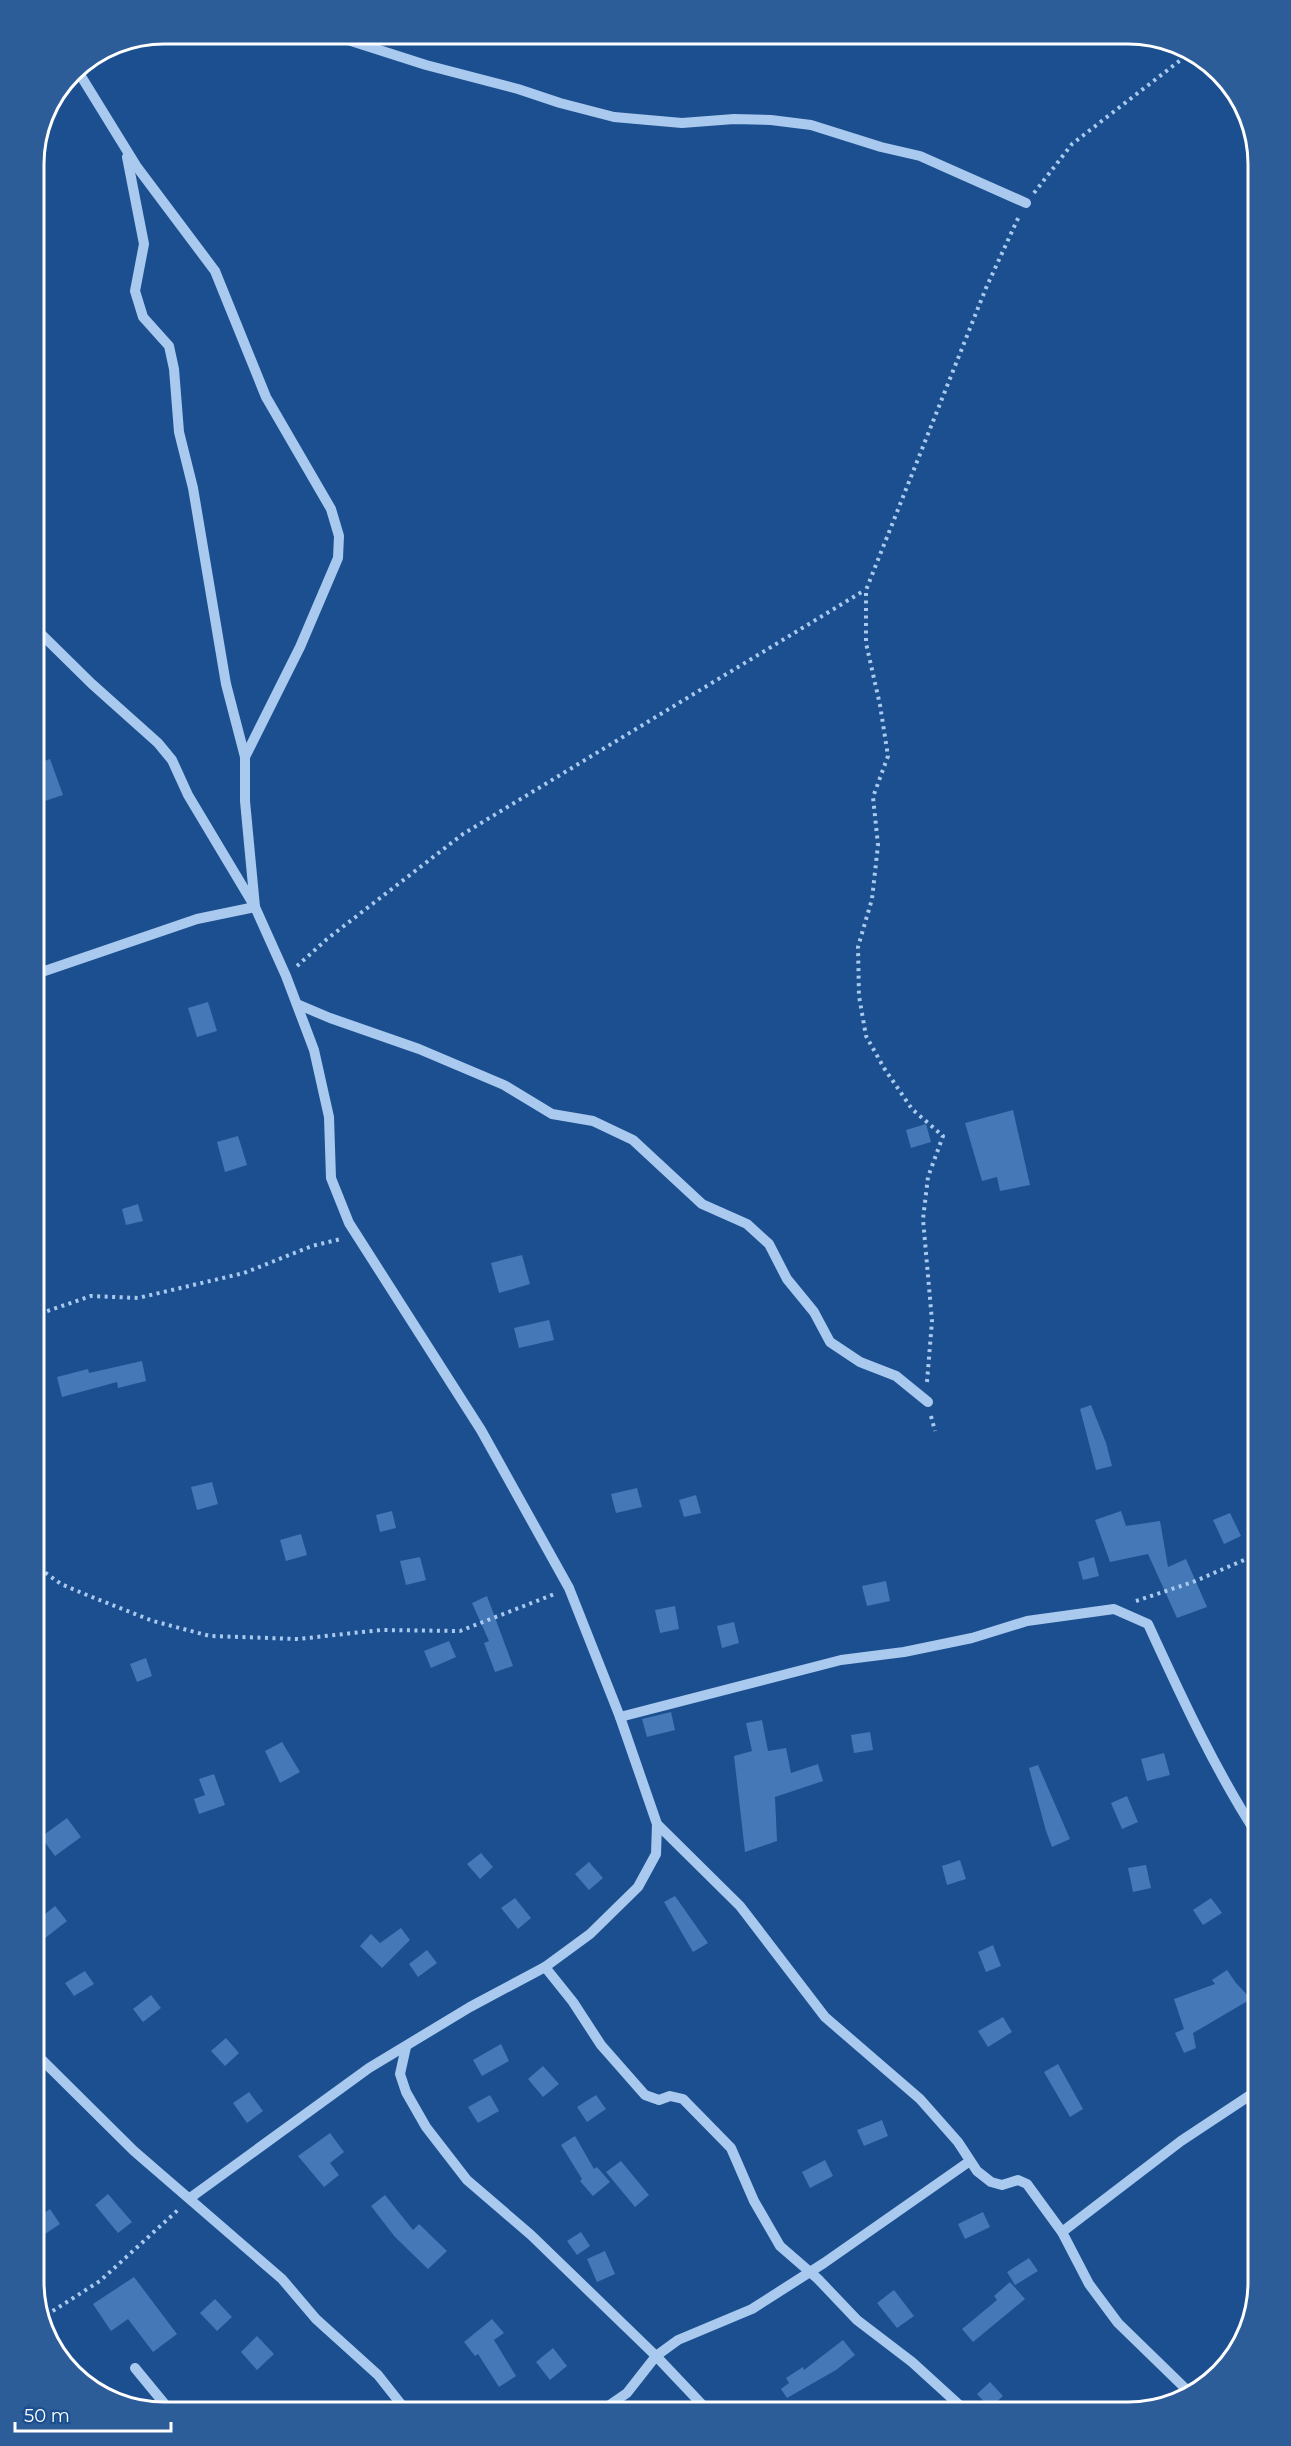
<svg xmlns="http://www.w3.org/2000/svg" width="1291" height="2446" font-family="Montserrat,sans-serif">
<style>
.building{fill:#4478b7}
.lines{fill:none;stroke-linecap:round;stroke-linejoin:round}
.path{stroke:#a9c9ee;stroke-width:4;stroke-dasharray:3 4.5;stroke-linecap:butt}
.minor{stroke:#a9c9ee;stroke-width:10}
.rim{fill:none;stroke:#fff;stroke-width:3}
</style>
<rect width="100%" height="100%" fill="#1b4f8f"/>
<g class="building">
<path d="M50,759l13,36 -18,6 -12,-36z"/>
<path d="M208,1002l9,29 -20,6 -9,-29z"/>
<path d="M1013,1110l17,75 -30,6 -3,-14 -15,4 -17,-58z"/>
<path d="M926,1124l5,18 -20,6 -5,-18z"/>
<path d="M238,1136l9,29 -22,7 -8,-30z"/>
<path d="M138,1204l5,17 -17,4 -4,-16z"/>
<path d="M522,1255l8,29 -31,9 -8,-30z"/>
<path d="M549,1320l5,20 -35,8 -5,-20z"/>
<path d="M142,1361l4,20 -28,7 -1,-6 -55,15 -5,-20 31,-8 1,4z"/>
<path d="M1091,1405l15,38 6,23 -16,4 -16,-61z"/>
<path d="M212,1482l6,22 -21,6 -6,-23z"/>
<path d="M637,1488l5,19 -26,6 -5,-19z"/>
<path d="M696,1495l5,18 -17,4 -5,-17z"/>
<path d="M392,1511l4,17 -16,4 -4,-17z"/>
<path d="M1121,1511l5,15 34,-5 8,46 18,-8 21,48 -30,11 -29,-64 -38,8 -15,-42z"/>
<path d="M1230,1513l11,23 -17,8 -11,-24z"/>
<path d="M301,1534l6,21 -21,6 -6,-21z"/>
<path d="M420,1557l6,23 -20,5 -6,-24z"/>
<path d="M1094,1557l5,19 -16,4 -5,-18z"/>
<path d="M886,1581l4,20 -23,5 -5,-20z"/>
<path d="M487,1596l26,70 -18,6 -11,-29 5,-2 -17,-38z"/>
<path d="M675,1606l4,23 -19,4 -5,-23z"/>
<path d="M734,1622l5,21 -17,5 -5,-22z"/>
<path d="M449,1641l7,16 -25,11 -7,-17z"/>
<path d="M146,1658l6,18 -15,6 -7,-18z"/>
<path d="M671,1712l4,18 -28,7 -5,-18z"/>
<path d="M762,1720l6,31 18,-3 5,25 27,-9 5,17 -48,16 2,44 -32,11 -11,-96 18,-5 -6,-28z"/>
<path d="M870,1732l3,18 -19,3 -3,-18z"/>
<path d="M282,1742l18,30 -20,11 -15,-32z"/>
<path d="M1164,1753l6,22 -23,6 -6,-22z"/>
<path d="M1038,1765l32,74 -18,8 -6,-16 -17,-63z"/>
<path d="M214,1774l11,31 -26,9 -5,-15 11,-4 -6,-16z"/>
<path d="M1127,1796l11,26 -16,7 -11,-26z"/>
<path d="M67,1818l14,19 -26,19 -14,-19z"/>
<path d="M481,1853l12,14 -13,12 -13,-15z"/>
<path d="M960,1860l6,19 -19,6 -5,-19z"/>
<path d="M589,1862l14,16 -14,12 -14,-16z"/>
<path d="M1146,1865l5,23 -18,4 -5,-24z"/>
<path d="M675,1896l33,47 -15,9 -29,-50z"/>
<path d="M515,1898l16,20 -13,11 -17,-21z"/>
<path d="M1211,1898l11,15 -19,12 -10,-15z"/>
<path d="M55,1906l12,15 -23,18 -11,-15z"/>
<path d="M401,1928l9,12 -28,28 -22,-22 11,-12 9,9z"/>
<path d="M993,1945l8,21 -15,6 -8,-20z"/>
<path d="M427,1950l10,13 -19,14 -9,-13z"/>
<path d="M1227,1970l9,13 15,16 -58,34 3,15 -12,5 -9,-20 9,-4 -10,-30 41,-15 -3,-4z"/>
<path d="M85,1971l9,13 -20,12 -9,-13z"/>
<path d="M151,1995l10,13 -18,14 -10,-13z"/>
<path d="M1003,2017l9,15 -24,15 -10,-16z"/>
<path d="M226,2038l13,15 -14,13 -14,-15z"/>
<path d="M501,2044l8,17 -27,15 -9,-16z"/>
<path d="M1058,2064l25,45 -13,8 -26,-45z"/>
<path d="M543,2066l16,18 -16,13 -15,-18z"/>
<path d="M249,2092l14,19 -16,12 -14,-20z"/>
<path d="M490,2095l9,16 -21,12 -10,-16z"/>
<path d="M596,2095l10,14 -19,13 -10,-15z"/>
<path d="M882,2120l6,16 -24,10 -7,-16z"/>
<path d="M330,2133l14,19 -14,11 9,12 -15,12 -26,-31z"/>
<path d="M575,2136l19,33 3,-2 13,15 -17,14 -13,-15 2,-2 -21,-34z"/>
<path d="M825,2160l8,16 -23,12 -8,-16z"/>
<path d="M621,2161l28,34 -14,12 -29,-35z"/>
<path d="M108,2194l24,28 -14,11 -23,-28z"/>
<path d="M385,2195l28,35 6,-6 28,27 -19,18 -33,-32 -24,-31z"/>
<path d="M50,2209l10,15 -18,12 -9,-15z"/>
<path d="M983,2212l7,15 -25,12 -7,-15z"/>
<path d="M581,2232l9,14 -13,9 -10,-14z"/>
<path d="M605,2251l10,23 -18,8 -10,-23z"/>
<path d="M1029,2258l9,13 -23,14 -8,-13z"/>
<path d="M134,2277l43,57 -24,18 -25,-33 -17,12 -18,-27z"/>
<path d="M1010,2282l15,17 -52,43 -11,-13 35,-29 -3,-4z"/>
<path d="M894,2290l20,26 -17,12 -20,-25z"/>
<path d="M215,2299l17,18 -15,14 -17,-18z"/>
<path d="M492,2319l12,14 -10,7 22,36 -17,11 -21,-33 -3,2 -11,-14z"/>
<path d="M257,2336l17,18 -17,16 -16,-18z"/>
<path d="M843,2340l12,15 -19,15 -49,28 -6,-9 8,-6 -3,-5 17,-11 1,3z"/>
<path d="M553,2348l14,18 -17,14 -14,-18z"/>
<path d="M990,2382l13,14 -13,12 -13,-14z"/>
</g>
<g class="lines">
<g class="path">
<path d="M1034,193l38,-49 119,-92"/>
<path d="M297,966l30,-27 136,-105 402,-244"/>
<path d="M33,1316l58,-20 47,2 106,-25 68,-27 29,-7"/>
<path d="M927,1382l5,-61 -9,-102 5,-42 15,-41 -31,-27 -28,-41 -18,-32 -7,-40 -1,-49 14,-48 6,-54 -5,-48 15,-41 -8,-51 -14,-62v-53l120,-302 34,-74"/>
<path d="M931,1416l4,15"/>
<path d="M33,1564l28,20 26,11 66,26 57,15 88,3 83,-9 79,1 97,-38"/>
<path d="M1136,1601l57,-19 65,-28"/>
<path d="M40,2319l60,-38 79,-72"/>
</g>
<g class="minor">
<path d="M326,33l100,32 92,24 42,14 54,14 68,6 52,-4 37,1 40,5 70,22 39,9 106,47"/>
<path d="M76,68l61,99 78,104 51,126 65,112 8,27 -1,22 -38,89 -55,110v44l10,106 31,69 28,74 15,67 2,61 18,45 132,207 88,158 51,129 37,107 -1,30 -18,33 -48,47 -45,33 -75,40 -101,61 -179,130"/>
<path d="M127,157l17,87 -9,47 8,26 26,29 5,23 5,63 14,56 33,196 19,73"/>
<path d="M33,975l164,-56 58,-12 -67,-112 -16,-35 -14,-17 -66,-59 -59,-58"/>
<path d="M297,1004l33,14 89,31 85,36 48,29 41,7 40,19 69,64 45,20 22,20 18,35 27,33 16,30 30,20 36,14 32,26"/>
<path d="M620,1717l221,-57 63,-8 68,-14 55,-17 87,-12 34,15c33,72 67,146 110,212"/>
<path d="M657,1824l83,82 85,111 95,82 38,43 19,29 14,11 11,3 16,-5 9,4 35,48 27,52 29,39 72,70"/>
<path d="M545,1967l28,35 28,43 44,50 14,5 11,-4 13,3 48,49 23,53 26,45 38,33 39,41 55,42 56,51"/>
<path d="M406,2047l-6,27 6,18 20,35 41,53 64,55 125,121 54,57"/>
<path d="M33,2051l101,100 148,128 34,40 62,56 30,38"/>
<path d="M1062,2232l119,-91 77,-51"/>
<path d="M135,2368l37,45"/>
<path d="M598,2413l29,-20 29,-37 22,-16 74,-31 72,-46 146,-102"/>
</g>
</g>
<path d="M0 0H1291V2446H0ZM164 44H1128A120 120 0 0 1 1248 164V2282A120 120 0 0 1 1128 2402H164A120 120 0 0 1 44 2282V164A120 120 0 0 1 164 44Z" fill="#2d5d98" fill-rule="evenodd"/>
<path class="rim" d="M164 44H1128A120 120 0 0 1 1248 164V2282A120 120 0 0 1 1128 2402H164A120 120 0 0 1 44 2282V164A120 120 0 0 1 164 44Z"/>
<path d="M15 2422v9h156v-9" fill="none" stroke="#ffffff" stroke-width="3"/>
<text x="24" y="2422" font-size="18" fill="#ffffff" stroke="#1b4f8f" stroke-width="4.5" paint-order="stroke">50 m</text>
</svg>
